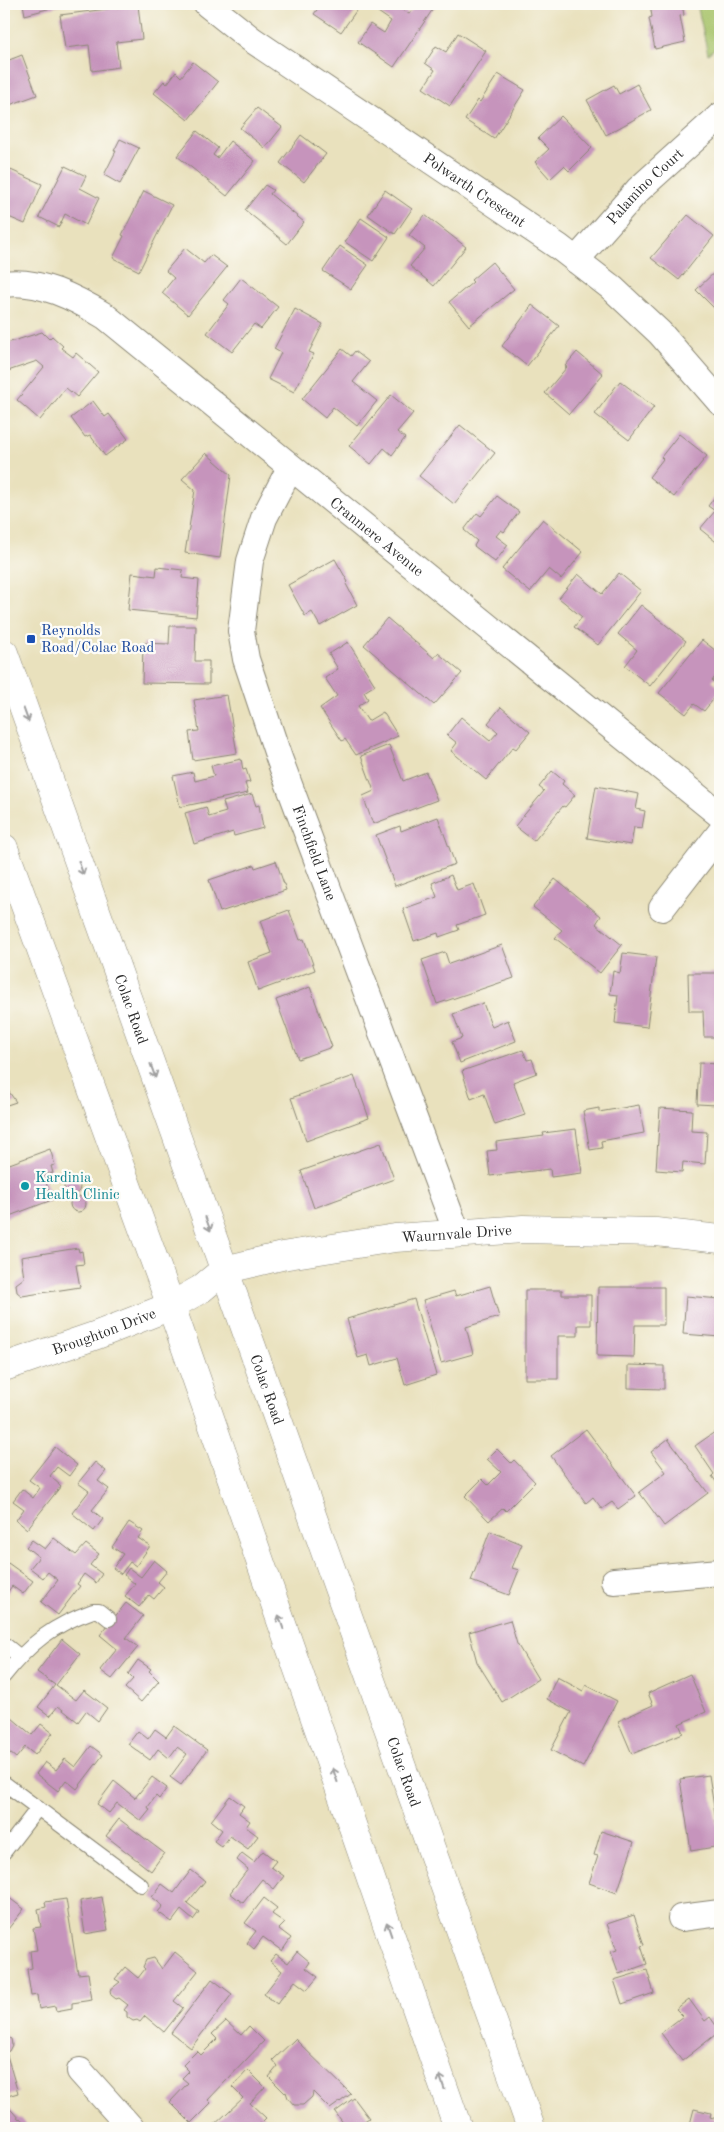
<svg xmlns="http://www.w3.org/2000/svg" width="724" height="2132" font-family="'Old Standard TT',serif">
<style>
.green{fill:#a6c268;stroke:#68764a}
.building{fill:#c694bc}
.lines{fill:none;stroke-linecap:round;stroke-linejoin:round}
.service-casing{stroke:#8a8674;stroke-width:16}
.minor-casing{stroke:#8a8674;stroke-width:28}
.tertiary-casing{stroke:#8a8674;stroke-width:29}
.trunk-casing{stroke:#8a8674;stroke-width:29}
.service{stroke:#fff;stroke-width:14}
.minor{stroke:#fff;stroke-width:26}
.tertiary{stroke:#fff;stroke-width:28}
.trunk{stroke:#fff;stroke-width:28}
.oneway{stroke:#a0a0a0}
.transit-dot{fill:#1a4fb4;stroke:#fdfcf7;stroke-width:2}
.culture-dot{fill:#0f9aa8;stroke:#fdfcf7;stroke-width:2}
.labels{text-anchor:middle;stroke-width:4.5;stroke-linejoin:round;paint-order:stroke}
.street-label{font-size:15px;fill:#2b2b2b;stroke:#fdfcf7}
.transit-label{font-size:15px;fill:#164399;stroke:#fdfcf7;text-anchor:start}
.culture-label{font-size:15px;fill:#0d838f;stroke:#fdfcf7;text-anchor:start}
</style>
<rect width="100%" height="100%" fill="#fdfcf7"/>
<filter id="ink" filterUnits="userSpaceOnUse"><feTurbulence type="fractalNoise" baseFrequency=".02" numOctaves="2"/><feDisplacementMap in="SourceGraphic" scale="10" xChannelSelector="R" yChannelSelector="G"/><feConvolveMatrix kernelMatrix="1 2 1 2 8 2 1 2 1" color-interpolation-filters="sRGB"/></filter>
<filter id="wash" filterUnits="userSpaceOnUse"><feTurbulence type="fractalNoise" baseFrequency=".0096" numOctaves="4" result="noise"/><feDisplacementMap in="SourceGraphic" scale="20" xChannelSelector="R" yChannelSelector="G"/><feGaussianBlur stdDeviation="1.12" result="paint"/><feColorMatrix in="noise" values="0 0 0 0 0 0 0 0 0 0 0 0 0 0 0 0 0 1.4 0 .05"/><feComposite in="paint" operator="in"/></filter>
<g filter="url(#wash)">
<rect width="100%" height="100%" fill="#e9e1bd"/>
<path class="green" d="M697,4h23v40l-12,10z"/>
<g id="blocks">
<g class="building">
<path d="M23,4h43l-41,11z"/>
<path d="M321,4h40l-20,28 -27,-18z"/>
<path d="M383,4h11l15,10 7,-10h17l2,2 -41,61 -36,-25 12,-18 14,9 7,-12 -13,-9z"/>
<path d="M650,4h32l2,11 -4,1 5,26 -30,7 -6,-31 3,-1z"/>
<path d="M138,5l4,34 -26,3 3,25 -27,4 -3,-26 -24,3 -5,-33z"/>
<path d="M458,33l28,18 -36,55 -27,-18 12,-18 -10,-7 11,-17 10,6z"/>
<path d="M22,55l15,40 -33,12v-45z"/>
<path d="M193,62l25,20 -30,38 -34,-27 10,-12 3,3 9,-12 5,5z"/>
<path d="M498,74l27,16 -31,49 -29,-19 13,-20 2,2z"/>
<path d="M637,84l14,26 -45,25 -19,-35 27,-15 5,9z"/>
<path d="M257,108l25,19 -17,21 -25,-20z"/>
<path d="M561,116l31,32 -23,23 -5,-5 -14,13 -15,-17 14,-13 -11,-11z"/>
<path d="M197,131l21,17 -5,7 4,3 13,-17 25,20 -28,35 -50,-40z"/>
<path d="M301,135l25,19 -22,28 -24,-19z"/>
<path d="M120,139l19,9 -19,36 -16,-9 12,-24h-2z"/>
<path d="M65,166l21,10 -6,12 19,10 -13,27 -21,-11 -6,13 -20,-10z"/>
<path d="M4,167l38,17 -17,40 -21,-9z"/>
<path d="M265,185l8,5 -3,4 34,28 -17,22 -42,-34z"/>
<path d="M385,190l27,19 -17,25 -27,-19z"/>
<path d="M144,191l28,14 -33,66 -26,-13 11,-22 -2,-1z"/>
<path d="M425,215l41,32 -32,39 -24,-20 15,-18 -16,-13z"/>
<path d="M688,215l26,21 -35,44 -28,-22z"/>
<path d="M361,218l28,19 -16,24 -28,-19z"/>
<path d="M340,246l28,19 -17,24 -28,-18z"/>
<path d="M185,248l19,15 7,-8 16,12 -39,48 -26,-22 12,-15 -8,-7z"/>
<path d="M492,262l22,27 -45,37 -20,-24 24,-20 -2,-2z"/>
<path d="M720,267v47l-24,-24z"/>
<path d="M241,278l37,29 -17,22 -7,-5 -22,28 -25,-19 22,-29 -5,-4z"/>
<path d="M532,305l27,21 -32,40 -25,-20z"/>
<path d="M295,309l28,15 -14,28 5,2 -20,38 -26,-13 13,-26 -7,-4z"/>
<path d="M42,332l7,7 3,-3 11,10 -2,2 12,9 3,-4 22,19 -21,25 -11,-9 -26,32 -23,-20 27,-33 -7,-6 -29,10 -4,-13v-14z"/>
<path d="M342,349l9,7 4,-5 14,11 -16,20 24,19 -20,25 -24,-19 -8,11 -23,-19z"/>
<path d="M577,352l26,22 -34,40 -24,-21 22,-26 -2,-1z"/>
<path d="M620,381l34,26 -25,33 -34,-26z"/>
<path d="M391,395l22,18 -16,19 8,6 -13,17 -8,-7 -13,16 -22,-18z"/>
<path d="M93,401l12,16 4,-3 19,25 -23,17 -15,-21 -5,2 -14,-19z"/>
<path d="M460,425l35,28 -41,51 -35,-28z"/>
<path d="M679,434l28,22 -33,41 -25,-20 14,-18 -2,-2z"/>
<path d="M206,453l25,22 -11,83 -35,-5 10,-63 -13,-11z"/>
<path d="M720,490v55l-20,-16 15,-18 -7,-5z"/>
<path d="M497,496l22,16 -15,20 -3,-2 -5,6 12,9 -13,17 -21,-16 3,-5 -13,-11 13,-17 4,3z"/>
<path d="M543,519l40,33 -22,27 -12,-10 -19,23 -28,-23z"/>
<path d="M335,559l13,23 -2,2 11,21 -37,21 -8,-14 -7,4 -17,-31z"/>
<path d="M157,567l26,3 -1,8 17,2 -3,37 -68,-7 4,-37 24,3z"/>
<path d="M619,573l22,18 -43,54 -24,-18 8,-10 -23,-19 19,-24 24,20z"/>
<path d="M641,605l45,36 -36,45 -25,-20 12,-16 -19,-16z"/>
<path d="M387,618l47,40 4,-5 24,20 -28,32 -70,-60z"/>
<path d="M170,626h26l-1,35h14v23l-67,-1 1,-40 26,1z"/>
<path d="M702,640l18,14v16l-8,11 8,7v3l-16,20 -10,-7 -8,10 -27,-21z"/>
<path d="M348,642l27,43 -11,7 4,7 -10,7 10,15 15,-9 15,24 -42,19 -11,-16 -3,2 -22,-33 17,-12 -12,-18 13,-9 -9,-15z"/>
<path d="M227,695l10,58 -44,7 -4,-28 10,-1 -5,-31z"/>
<path d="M501,707l29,25 -14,17 -3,-2 -27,33 -35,-29 6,-8 -10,-8 14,-18 29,24 8,-9 -10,-9z"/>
<path d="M389,745l14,36 23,-9 11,28 -64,24 -10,-28 11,-5 -13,-35z"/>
<path d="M241,759l2,11 3,-1 4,13 -5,1 3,10 -68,14 -7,-31 20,-4 2,9 19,-5 -3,-10z"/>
<path d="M552,771l12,10 -2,3 13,11 -10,12 -2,-1 -29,35 -19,-15 29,-35 -5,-4z"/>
<path d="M596,786l43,8 -3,15 9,2 -3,17 -8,-1 -3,18 -44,-7z"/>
<path d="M252,794l4,12 3,-1 4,23 -29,8 -1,-4 -39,12 -9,-31 21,-6 3,10 17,-5 -3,-10z"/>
<path d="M438,817l17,47 -60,22 -19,-51 24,-9 1,5z"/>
<path d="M276,861l10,29 -66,22 -11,-32 45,-15 1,3z"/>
<path d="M451,875l6,15 17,-6 11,31 -28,10 2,5 -20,7 -1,-4 -24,8 -11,-32 34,-12 -5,-14z"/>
<path d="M555,879l46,37 -5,8 26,21 -22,28 -45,-35 7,-8 -29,-23z"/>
<path d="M289,910l11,30 4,-1 11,31 -57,21 -10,-29 24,-9 -12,-32z"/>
<path d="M502,945l12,33 -77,26 -15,-44 23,-8 4,12z"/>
<path d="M623,953l33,4 -9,70 -32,-4 3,-28 -8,-1 3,-23 7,2z"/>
<path d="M688,973h32v64h-16l-1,-26h-14z"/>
<path d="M310,987l22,60 -34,12 -22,-59z"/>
<path d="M483,1003l9,24 16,-7 8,21 -56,22 -8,-21 10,-4 -9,-24z"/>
<path d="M523,1050l4,10 5,-1 5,14 -24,9 12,33 -30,10 -11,-31 -13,5 -9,-28z"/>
<path d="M699,1063l21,1 -3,41 -20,-1z"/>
<path d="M4,1075l4,10 -3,1 11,16 -12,4z"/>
<path d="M354,1076l15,42 -63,23 -15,-43z"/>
<path d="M639,1105l5,28 -43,8 1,7 -12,2 -7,-39 16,-3v4z"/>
<path d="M660,1108l32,2 -1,21 16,1 -2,32 -22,-2 -1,10 -26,-2z"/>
<path d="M576,1129l6,44 -31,4 -1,-8 -60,7 -3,-25 10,-1 -1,-8 48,-6 -1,-3z"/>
<path d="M381,1143l13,36 -80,29 -13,-37z"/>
<path d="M50,1149l5,16 -4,1 2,7 -10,2 9,25 -48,18v-52z"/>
<circle cx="72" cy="1187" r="8"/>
<circle cx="78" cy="1204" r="8"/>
<path d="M78,1248l1,4 3,-1 2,13 -8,1 4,22 -58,9 -5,-4 -1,-8 8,-6 -3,-21z"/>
<path d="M490,1286l9,31 -33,10 7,27 -32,9 -18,-63 31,-9 2,5z"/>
<path d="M598,1287h66v38h-29l-1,32 -37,-1z"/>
<path d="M525,1290h37v5h29v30h-13v11h-20v43h-33z"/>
<path d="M4,1294l5,14 -5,2z"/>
<path d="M686,1296l34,3v38l-37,-3z"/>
<path d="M414,1299l22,76 -31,10 -8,-27 -26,8 -3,-11 -10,3 -11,-39z"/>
<path d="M628,1365l36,1v23l-36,-1z"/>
<path d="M586,1429l50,67 -18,13 -6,-7 -10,7 -9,-12 -7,6 -35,-47z"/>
<path d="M719,1429l1,2v56l-8,-11 2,-2 -19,-28z"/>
<path d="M668,1439l40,54 -44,33 -25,-34 27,-20 -15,-20z"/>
<path d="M55,1447l22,18 -8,11 -12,-9 -7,9 11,10 -34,43 -11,-9 8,-11 -11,-8 9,-12 11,9 7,-10 -11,-8z"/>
<path d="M497,1449l14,14 3,-3 21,22 -29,29 -3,-3 -14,13 -24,-25 17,-17 6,6 13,-13 -14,-13z"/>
<path d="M95,1462l11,9 -8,10 11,8 -17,21 11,9 -9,12 -22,-18 17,-22 -11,-8z"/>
<path d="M129,1522l14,9 -5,7 12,8 -14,20 -6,-4 -9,12 -8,-6 10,-14 -11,-7z"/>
<path d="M490,1531l32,13 -10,24 7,2 -10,25 -38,-14z"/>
<path d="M54,1538l22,17 10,-11 13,10 -9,11 12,9 -6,9 -12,-9 -7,10 3,2 -22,29 -17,-13 17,-22 -10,-8 -5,6 -13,-10 9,-11 -13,-10 6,-7 13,9z"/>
<path d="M154,1560l13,11 -9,11 6,5 -10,12 -5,-4 -10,12 -14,-11 10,-12 -11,-9 5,-7 12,9z"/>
<path d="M8,1563l25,18 -10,13 -11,-8 -8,11v-29z"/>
<path d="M126,1603l17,13 -17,22 12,9 -26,32 -12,-9 17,-21 -17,-14z"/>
<path d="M510,1620l7,24 21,35 -36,23 -25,-40 -8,-30z"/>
<path d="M62,1639l18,15 -24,31 20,15 8,-10 23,18 -9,13 -12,-10 -8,11 -20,-16 -8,10 -12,-9 17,-22 -18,-13z"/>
<path d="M138,1660l13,9 -2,2 10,10 -18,21 -16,-14 8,-9 -5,-5z"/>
<path d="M690,1674l16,38 -27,12 4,9 -51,21 -14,-33 35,-16 -5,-12z"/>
<path d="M557,1677l26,14 3,-6 31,16 -34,66 -32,-17 20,-38 -24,-13z"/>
<path d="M12,1718l20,17 9,-11 12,9 -18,22 -10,-8 -9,11 -12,-10v-20z"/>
<path d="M174,1726l33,24 -26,35 -11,-8 17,-23 -10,-7 -8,11 -11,-9 -8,11 -22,-16 10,-13 10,8 7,-10 11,8z"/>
<path d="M91,1746l12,9 -26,34 -11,-9 -8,11 -22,-17 9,-12 11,8 9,-11 10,8z"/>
<path d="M709,1775l11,71 -29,5 -11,-72z"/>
<path d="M152,1777l15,11 -8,11 -3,-3 -8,11 2,3 -9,11 -24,-18 -8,10 -12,-9 17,-23 21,17z"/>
<path d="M230,1796l14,10 -5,7 11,8 -4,6 12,9 -10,13 -18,-13 -8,11 -8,-6 8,-11 -11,-9z"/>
<path d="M119,1819l45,34 -13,18 -45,-35z"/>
<path d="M601,1831l33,11 -17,51 -28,-10 9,-27 -4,-1z"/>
<path d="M263,1851l13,10 -5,6 13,9 -10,13 -12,-10 -19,24 -13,-10 18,-24 -11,-9 5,-7 12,9z"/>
<path d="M191,1870l14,11 -18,22 12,9 -6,8 -12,-10 -9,12 -14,-10 5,-6 -11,-9 10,-13 12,9z"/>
<path d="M4,1894l20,15 -20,25z"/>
<path d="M102,1897l6,33 -23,4 -5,-33z"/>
<path d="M264,1898l13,10 -5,6 13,9 -6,6 12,9 -9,13 -19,-14 -9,12 -7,-6 9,-12 -11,-8z"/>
<path d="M66,1899l12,75 10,-1 4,27 -20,3v5l-16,3 -1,-5 -16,3 -2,-14 -6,1 -4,-27 5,-1 -2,-17 7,-1 -4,-22 8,-1 -3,-18 8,-2 -1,-5z"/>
<path d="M634,1915l10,30 -3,1 6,18 -28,10 -8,-22 6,-2 -10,-26z"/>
<path d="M297,1951l13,11 -4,6 12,9 -11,13 -12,-9 -18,23 -13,-10 18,-23 -12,-10 6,-7 12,9z"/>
<path d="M175,1952l23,19 -24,30 9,7 -19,24 -19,-16 -5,6 -3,-2 -4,1 -6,-4v-5l-3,-2 4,-5 -9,-7 -3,1 -5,-4 -1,-5 10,-8 -5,-3 10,-12 13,11 7,-9 -2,-2 3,-7 8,-2 8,11z"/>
<path d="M647,1970l7,23 -32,11 -8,-24z"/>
<path d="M212,1979l20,15 -41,54 -20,-15z"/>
<path d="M689,1999l16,22 5,-4 10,14 -38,30 -21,-28 22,-17 -7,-7z"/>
<path d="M226,2021l15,14 8,-9 15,15 -56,59 3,3 -20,20 -21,-21 18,-19 -6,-5 7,-7 -6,-6 14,-14 4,4 16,-16 -5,-5z"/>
<path d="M4,2035l7,4 1,6 -3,6 -3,1 12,41 -14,4z"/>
<path d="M295,2039l56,55 -21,15 -17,-17 -1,5 -9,8h-9l-6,-7 -2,-6 -1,1 -16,-16 9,-11 -5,-6z"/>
<path d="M248,2070l17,17 -15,16 16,15 -7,7 3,3h-51l32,-30 -11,-11z"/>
<path d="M354,2098l15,20 -12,8 2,2h-12l-12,-16z"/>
<path d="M6,2104l13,15 1,-1 9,10h-25v-22z"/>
<path d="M694,2109l17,4 -1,4 10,3v8h-31z"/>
</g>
</g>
</g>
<g filter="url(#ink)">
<use href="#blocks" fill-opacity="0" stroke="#8a8674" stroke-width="1"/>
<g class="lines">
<defs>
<g id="service">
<path d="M4,1644l15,12"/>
<path d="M4,1676c26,-33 49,-51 89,-65h6l10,8"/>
<path d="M4,1783l137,102"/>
<path d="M4,1852l34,-44"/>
</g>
<g id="minor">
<path id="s1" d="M207,4l44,35 308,208 53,41 48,45 60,69"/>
<path id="s2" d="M576,260l62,-70 82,-74"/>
<path id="s3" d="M4,284c35,-5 71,14 101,32l615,499"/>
<path id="s4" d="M290,468l-26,50 -14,43 -9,70 5,28 33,99 178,475"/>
<path d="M662,908l58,-75"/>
<path d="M614,1581l106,-9"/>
<path d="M681,1918l39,-5"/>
<path d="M80,2071l51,57"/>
</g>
<g id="tertiary">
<path id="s5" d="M4,1367l93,-32 74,-29 30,-17 23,-19 58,-14 113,-18 128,-9 133,3 64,7"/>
</g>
<g id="trunk">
<path id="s6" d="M4,653l527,1475"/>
<path d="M4,848l167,458 287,822"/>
</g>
</defs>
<use href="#service" class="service-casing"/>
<use href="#minor" class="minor-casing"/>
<use href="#tertiary" class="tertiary-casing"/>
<use href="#trunk" class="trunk-casing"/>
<use href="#service" class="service"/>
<use href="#minor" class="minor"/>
<use href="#tertiary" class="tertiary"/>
<use href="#trunk" class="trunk"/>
</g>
<defs><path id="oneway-shaft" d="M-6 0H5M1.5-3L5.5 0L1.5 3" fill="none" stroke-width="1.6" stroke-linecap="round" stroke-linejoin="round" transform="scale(1.25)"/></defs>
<g class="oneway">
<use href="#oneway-shaft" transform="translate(26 715) rotate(70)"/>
<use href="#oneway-shaft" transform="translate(81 868) rotate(70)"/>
<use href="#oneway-shaft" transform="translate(153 1071) rotate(70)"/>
<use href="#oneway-shaft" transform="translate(208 1224) rotate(70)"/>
<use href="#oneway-shaft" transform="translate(281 1622) rotate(-109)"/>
<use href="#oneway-shaft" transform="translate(335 1775) rotate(-109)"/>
<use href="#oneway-shaft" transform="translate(389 1929) rotate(-109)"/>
<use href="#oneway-shaft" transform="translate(442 2082) rotate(-109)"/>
</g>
</g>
<rect class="transit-dot" x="26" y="634" width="10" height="10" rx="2.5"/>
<circle class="culture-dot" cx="25" cy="1186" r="5"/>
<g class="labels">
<g class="street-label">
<text dy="5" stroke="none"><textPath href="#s2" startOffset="101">Palamino Court</textPath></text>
<text dy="5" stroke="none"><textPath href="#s1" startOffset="326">Polwarth Crescent</textPath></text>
<text dy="5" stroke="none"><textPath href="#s3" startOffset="458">Cranmere Avenue</textPath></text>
<text dy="5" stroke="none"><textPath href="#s4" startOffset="406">Finchfield Lane</textPath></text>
<text dy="5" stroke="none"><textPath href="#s6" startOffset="378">Colac Road</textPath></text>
<text dy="5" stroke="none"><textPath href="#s5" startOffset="478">Waurnvale Drive</textPath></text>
<text dy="5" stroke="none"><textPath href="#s5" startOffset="106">Broughton Drive</textPath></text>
<text dy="5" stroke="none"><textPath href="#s6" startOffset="782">Colac Road</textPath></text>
<text dy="5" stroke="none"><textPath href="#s6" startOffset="1188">Colac Road</textPath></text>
</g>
<g class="transit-label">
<text x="41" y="635">Reynolds<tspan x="41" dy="17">Road/Colac Road</tspan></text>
</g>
<g class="culture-label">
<text x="35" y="1182">Kardinia<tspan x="35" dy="17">Health Clinic</tspan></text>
</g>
</g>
<rect width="724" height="2132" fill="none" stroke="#fdfcf7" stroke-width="20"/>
</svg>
